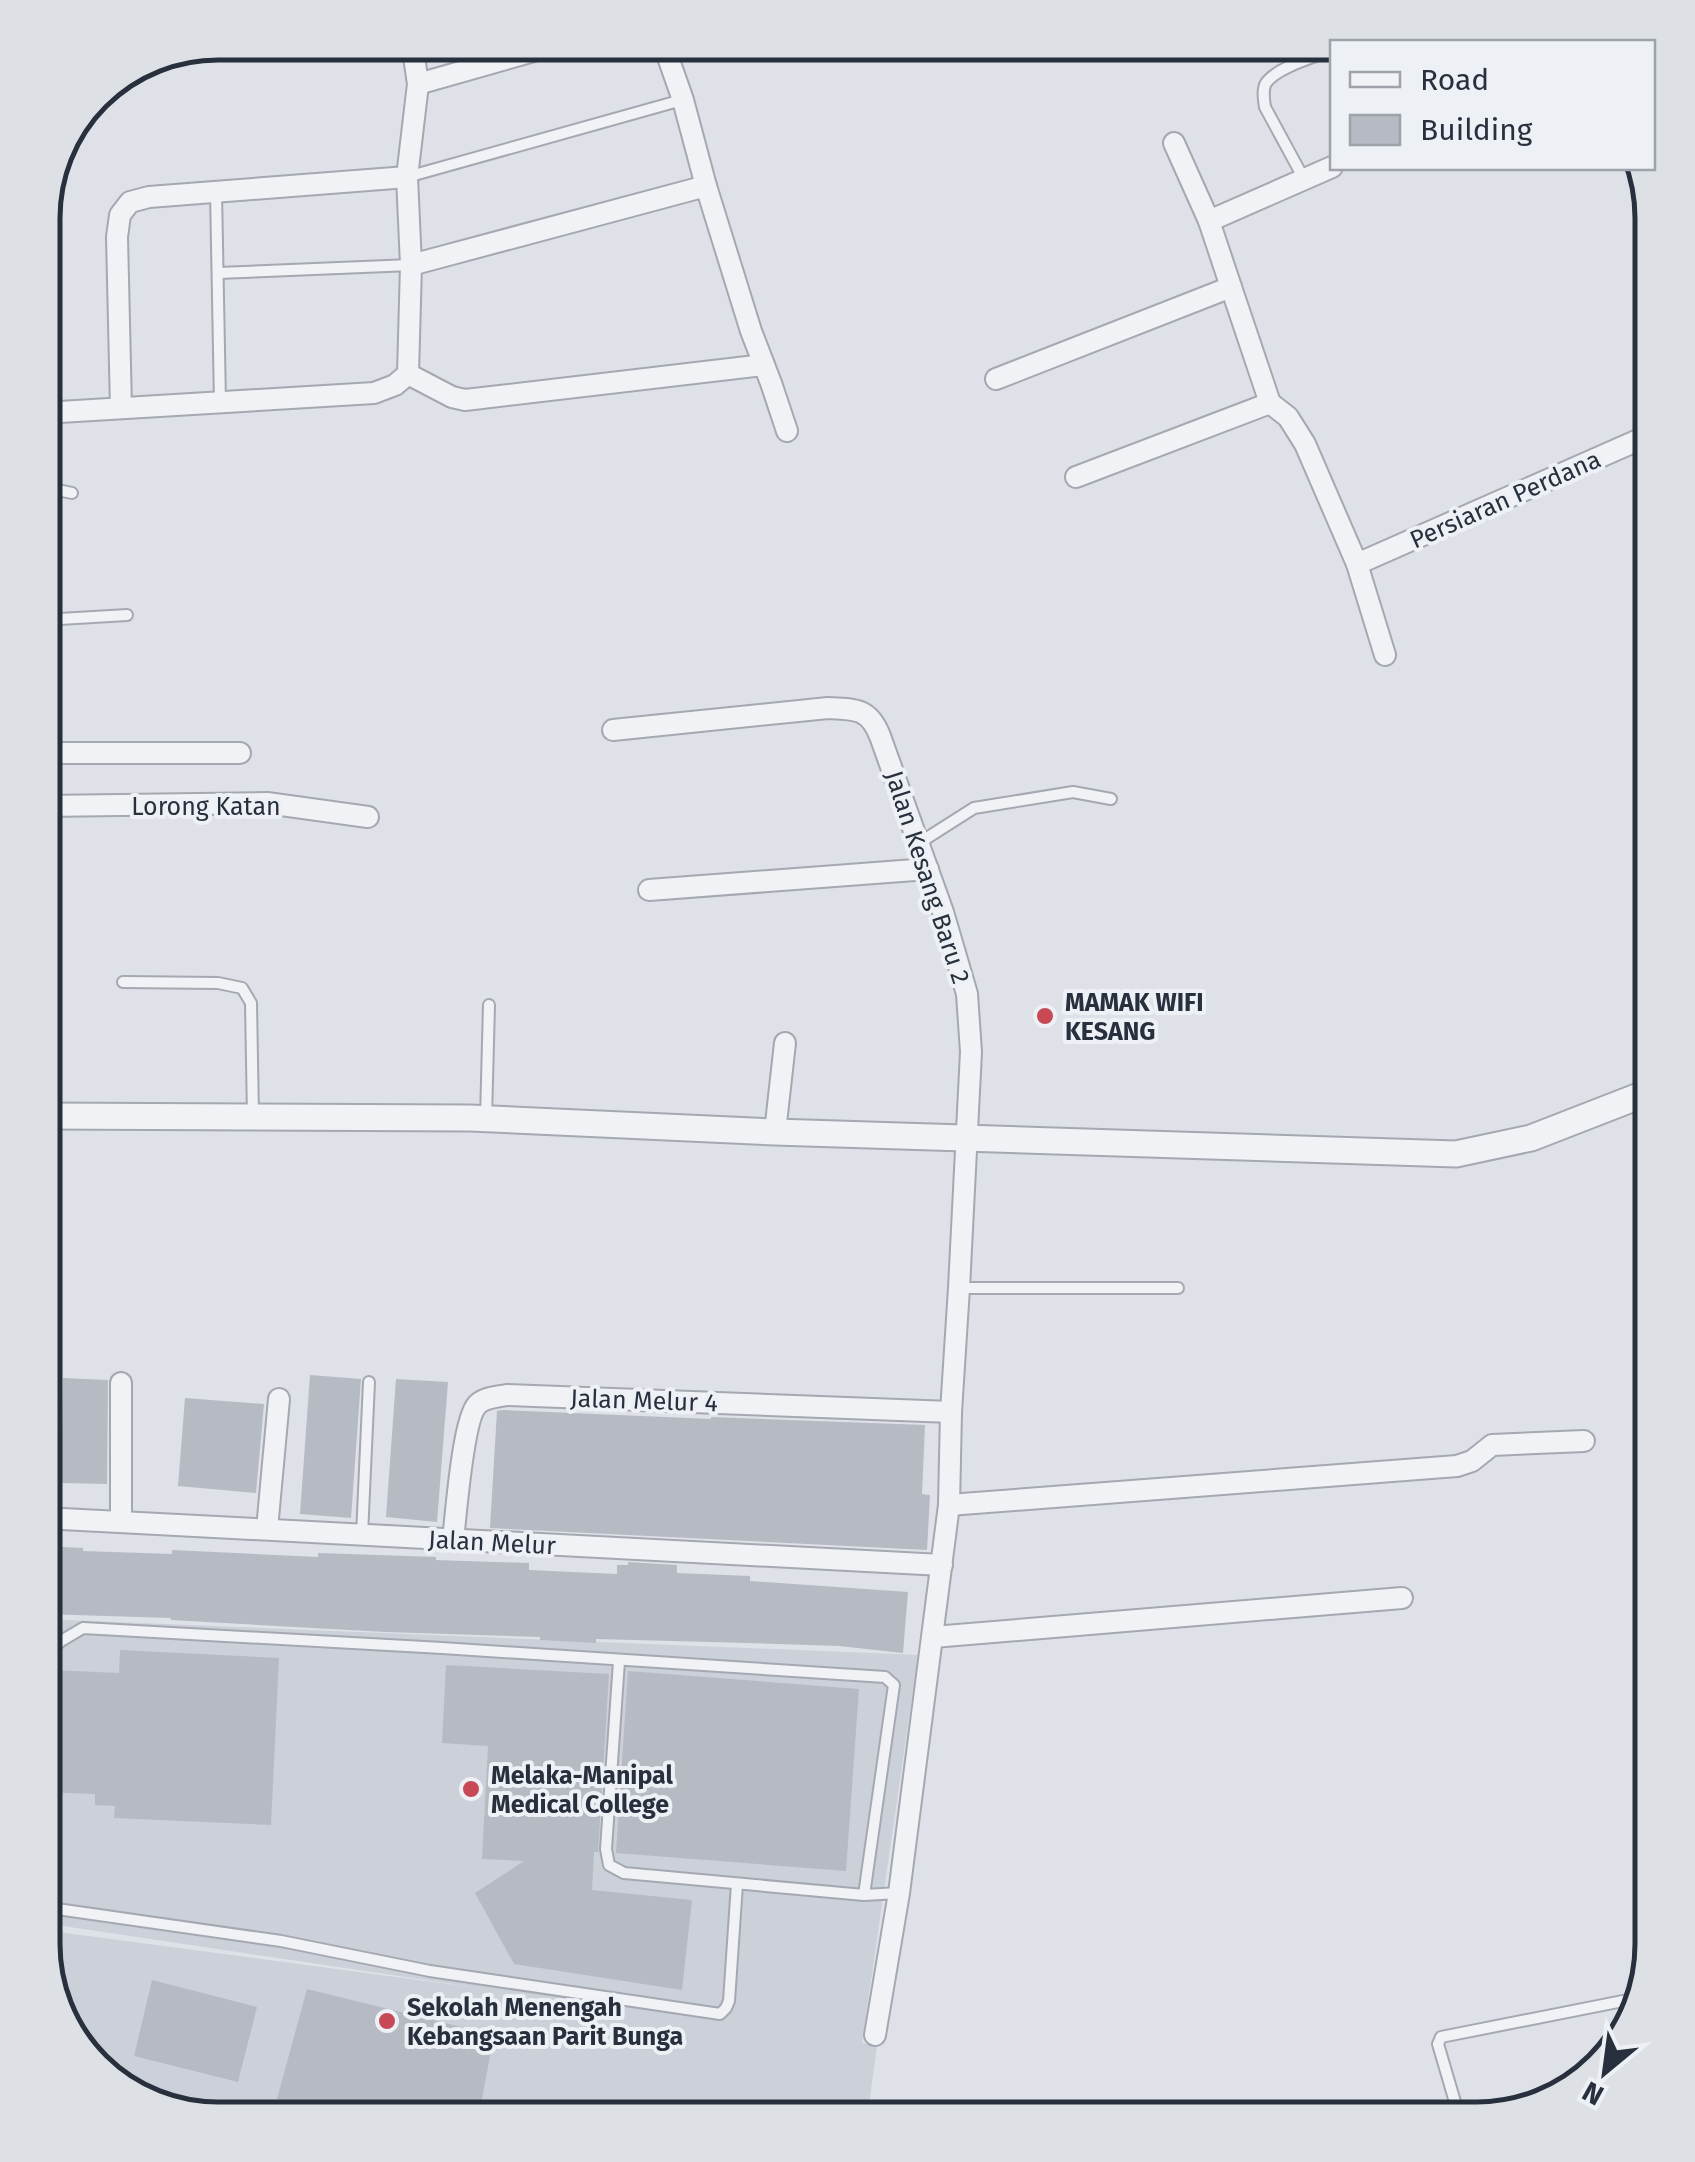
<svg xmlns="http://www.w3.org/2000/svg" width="1695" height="2162" font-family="'Fira Sans',sans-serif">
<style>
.built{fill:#ccd0d9}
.building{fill:#b6bac3}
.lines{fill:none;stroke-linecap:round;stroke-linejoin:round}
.service-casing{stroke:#a4a8b1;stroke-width:14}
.minor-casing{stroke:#a4a8b1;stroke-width:24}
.tertiary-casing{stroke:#a4a8b1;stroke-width:29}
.service{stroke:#f1f2f5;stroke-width:10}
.minor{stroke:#f1f2f5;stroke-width:20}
.tertiary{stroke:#f1f2f5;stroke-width:25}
.poi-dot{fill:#c64955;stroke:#edf0f5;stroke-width:4}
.labels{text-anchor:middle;stroke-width:8;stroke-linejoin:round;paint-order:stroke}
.street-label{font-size:25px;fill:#282f3d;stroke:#edf0f5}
.poi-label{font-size:25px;font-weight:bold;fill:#282f3d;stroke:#edf0f5;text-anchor:start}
.rim{fill:none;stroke:#282f3d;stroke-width:5}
</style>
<rect width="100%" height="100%" fill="#dee1e7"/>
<path class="built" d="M43,1619l875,36 -56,388 15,3 -10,73h-650l-86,-23 -59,-55 -29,-96v-15l443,59 -443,-66z"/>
<g class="building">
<path d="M310,1375l51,4 -10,139 -51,-4z"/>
<path d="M63,1378l45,2 -1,104 -46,-1z"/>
<path d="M396,1379l52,3 -11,140 -51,-5z"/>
<path d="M185,1398l79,6 -8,89 -78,-7z"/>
<path d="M503,1410l208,9v-2l214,8 -3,69 8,1 -3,55 -437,-22 7,-117z"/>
<path d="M43,1546l40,2v3l89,3v-4l146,7v-4l118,4v3l93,3v7l88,4v-9h11v-3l49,3v8l73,3v5l158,11 -5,61 -64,-7 -92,-3 -151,-4v4l-56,-3v-3l-155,-5 -214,-12v-2l-128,-4z"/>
<path d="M120,1650l159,8 -8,167 -157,-7 1,-12 -20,-1v-11l-52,-2v-96h6l1,-26 69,3z"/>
<path d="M446,1665l163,9 -11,178h-4l-2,38 100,10 -10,90 -168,-26 -39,-71 49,-32 -42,-2 6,-113 -46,-3z"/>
<path d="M628,1671l231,18 -13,182 -230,-18z"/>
<path d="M152,1980l105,27 -19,75 -104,-26z"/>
<path d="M307,1989l187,46 -16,85h-160l2,-9 -43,-12z"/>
</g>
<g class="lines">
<defs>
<g id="service">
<path d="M407,177l275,-77"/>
<path d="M1304,179l-39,-72c-1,-7 -3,-17 1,-24 11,-16 49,-26 66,-33"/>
<path d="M216,192l4,210"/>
<path d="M218,273l193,-8"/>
<path d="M43,487l29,6"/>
<path d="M43,620l84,-5"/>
<path d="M919,843l55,-35 99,-16 38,7"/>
<path d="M123,982l95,1 24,5 9,15 2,114"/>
<path d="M486,1118l3,-113"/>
<path d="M959,1288h219"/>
<path d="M362,1535l7,-153"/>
<path d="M43,1657l18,-16 22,-13 359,20 443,29 9,8 -30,210"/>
<path d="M619,1661l-13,188 3,16 15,8 240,22 35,-2"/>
<path d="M43,1907l238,34 149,30 290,43 6,-6 3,-7 8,-117"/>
<path d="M1460,2119l-22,-75 3,-7 197,-39"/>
</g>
<g id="minor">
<path d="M663,43l20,57 23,86 45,145 20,52 16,48"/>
<path d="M418,84l144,-41"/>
<path d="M1209,221l123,-54"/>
<path d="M411,265l295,-79"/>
<path d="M1231,287l39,116"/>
<path d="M408,374l44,23 13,3 299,-35"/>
<path d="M996,379l235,-92 -22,-66 -35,-78"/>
<path d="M121,408l-4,-171 3,-22 10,-13 19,-5 258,-20"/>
<path d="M43,413l331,-20 21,-8 13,-11 3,-109 -4,-88 11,-93 -6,-41"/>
<path d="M1076,477l194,-74 18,14 17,27 52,120 28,91"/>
<path d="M1357,564l295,-130"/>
<path d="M613,730l215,-22c27,1 41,0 52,28l63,176 24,82 4,58 -12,236 -8,124 -2,93 -50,388 -24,142"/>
<path d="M43,753h197"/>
<path d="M43,806l224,-3 101,14"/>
<path d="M649,890l279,-21"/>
<path d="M775,1132l10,-89"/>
<path d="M121,1383v139"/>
<path d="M949,1505l508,-39 15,-5 20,-16 92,-4"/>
<path d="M43,1518l899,47"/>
<path d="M267,1529l12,-130"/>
<path d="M453,1540c3,-26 10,-120 24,-135 7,-8 21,-8 30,-10l444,17"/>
<path d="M933,1637l469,-39"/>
</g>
<path id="tertiary" d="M43,1116l427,2 305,14 681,22 75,-16 121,-47"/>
</defs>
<use href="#service" class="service-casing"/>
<use href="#minor" class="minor-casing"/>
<use href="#tertiary" class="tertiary-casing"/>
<use href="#service" class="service"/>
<use href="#minor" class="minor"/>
<use href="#tertiary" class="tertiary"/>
</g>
<g class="poi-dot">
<circle cx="1045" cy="1016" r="10"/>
<circle cx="471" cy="1789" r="10"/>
<circle cx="387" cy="2021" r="10"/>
</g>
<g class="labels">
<g class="street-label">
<text transform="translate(1505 499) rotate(-24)" y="9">Persiaran Perdana</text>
<text x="206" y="815">Lorong Katan</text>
<text transform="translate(928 877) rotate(72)" y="9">Jalan Kesang Baru 2</text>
<text transform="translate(644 1400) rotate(2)" y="9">Jalan Melur 4</text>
<text transform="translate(492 1542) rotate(3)" y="9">Jalan Melur</text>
</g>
<g class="poi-label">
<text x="1065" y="1011">MAMAK WIFI<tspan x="1065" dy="29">KESANG</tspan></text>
<text x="491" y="1784">Melaka-Manipal<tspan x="491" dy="29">Medical College</tspan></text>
<text x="407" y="2016">Sekolah Menengah<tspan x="407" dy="29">Kebangsaan Parit Bunga</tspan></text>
</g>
</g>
<path d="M0 0H1695V2162H0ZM218 60H1477A158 158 0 0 1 1635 218V1944A158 158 0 0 1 1477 2102H218A158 158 0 0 1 60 1944V218A158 158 0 0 1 218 60Z" fill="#dde1e6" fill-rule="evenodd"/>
<path class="rim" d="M218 60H1477A158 158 0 0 1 1635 218V1944A158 158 0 0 1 1477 2102H218A158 158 0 0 1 60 1944V218A158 158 0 0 1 218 60Z"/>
<rect x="1330" y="40" width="325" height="130" fill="#edf0f5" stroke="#9ea3ab" stroke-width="2.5"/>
<rect x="1350" y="72" width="50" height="15" fill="#f1f2f5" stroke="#9ea3ab" stroke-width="2.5"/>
<text x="1420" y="90" font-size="30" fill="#282f3d">Road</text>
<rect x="1350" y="115" width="50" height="30" fill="#b6bac3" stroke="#9ea3ab" stroke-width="2.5"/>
<text x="1420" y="140" font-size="30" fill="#282f3d">Building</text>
<g transform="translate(1605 2072) rotate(209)" stroke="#edf0f5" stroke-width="8" paint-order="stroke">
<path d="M0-8L18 38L0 25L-18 38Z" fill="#282f3d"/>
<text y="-15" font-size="28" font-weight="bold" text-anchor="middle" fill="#282f3d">N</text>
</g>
</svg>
